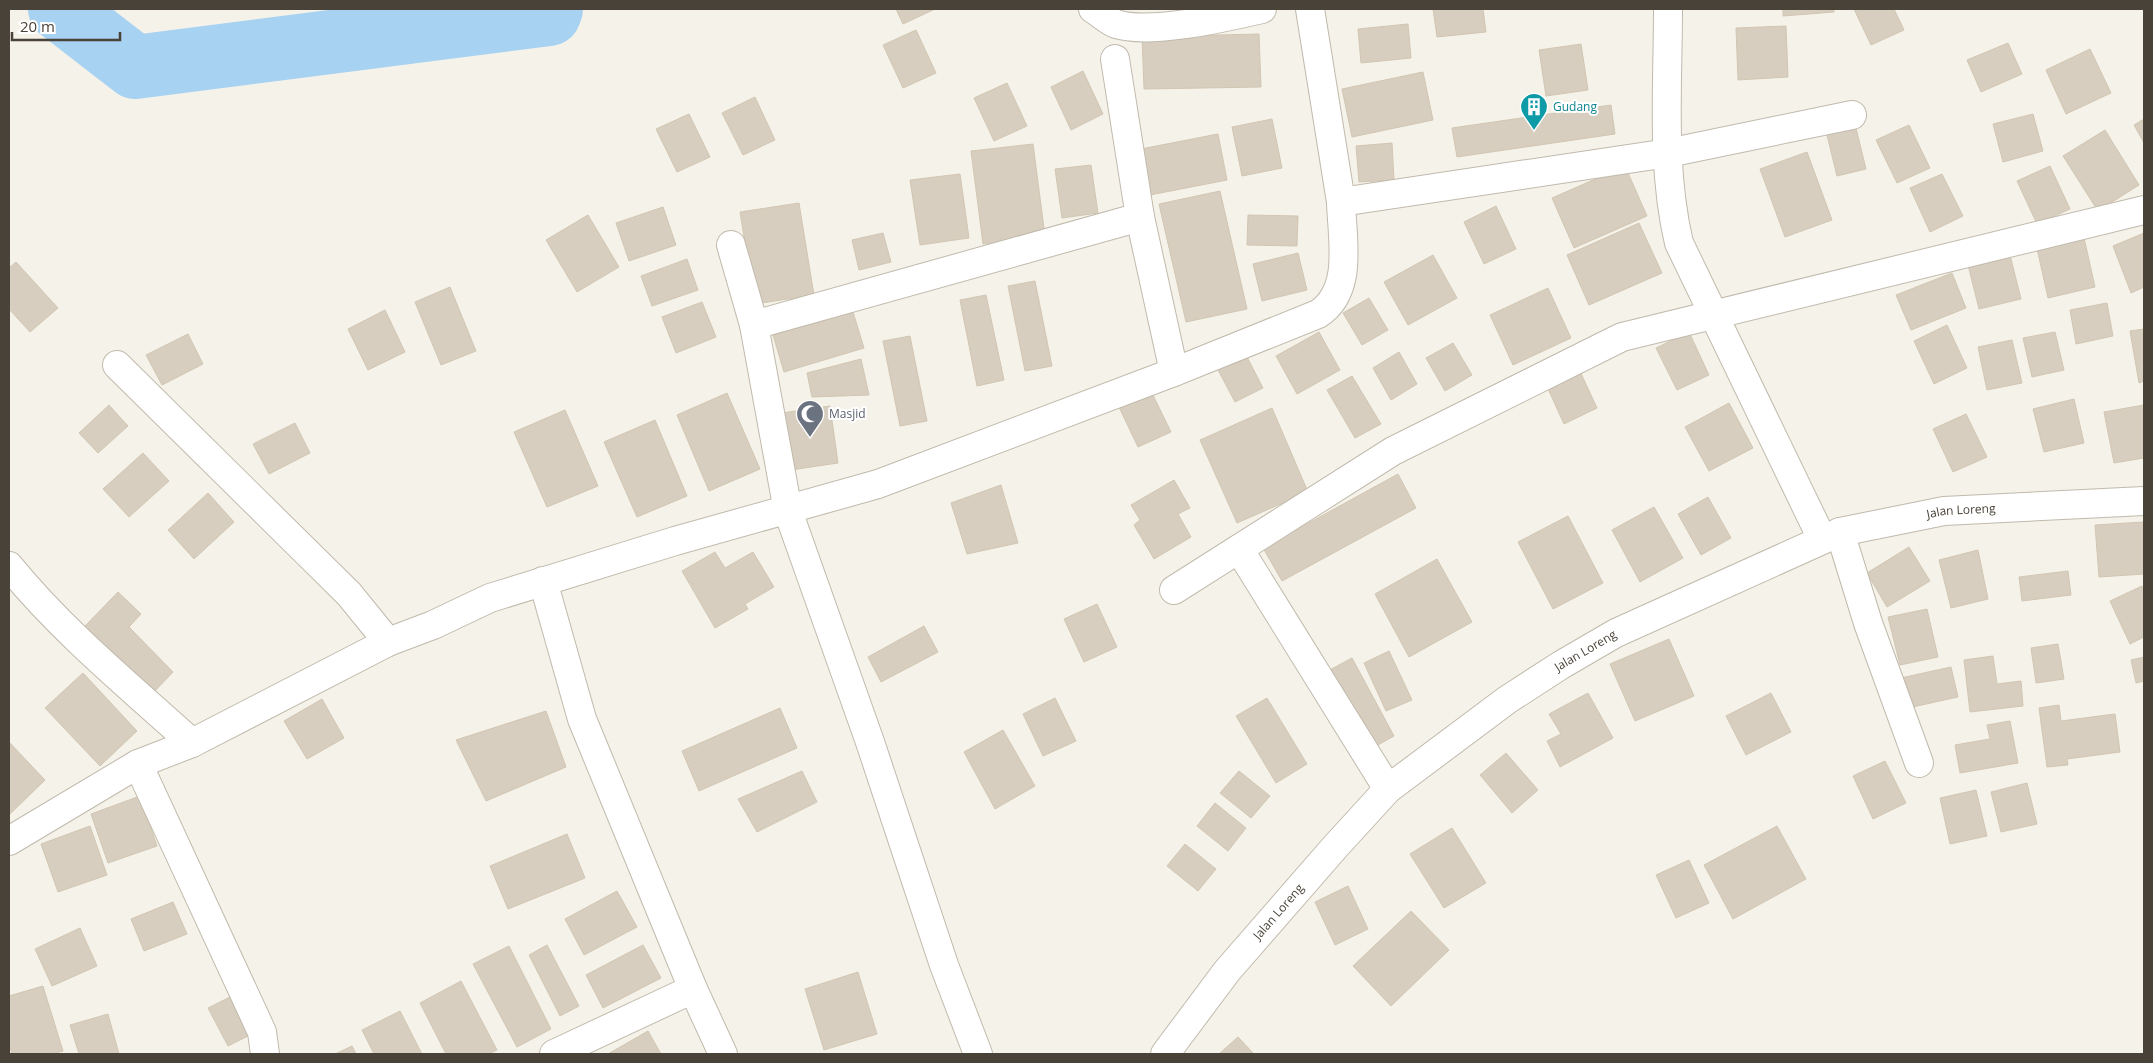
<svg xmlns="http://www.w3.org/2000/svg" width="2153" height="1063" font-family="'Open Sans',sans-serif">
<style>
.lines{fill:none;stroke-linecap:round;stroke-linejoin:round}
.river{stroke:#a7d2f1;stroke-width:64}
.building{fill:#d7cebf;stroke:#d2c6b2}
.minor-casing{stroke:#c1baac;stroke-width:30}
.tertiary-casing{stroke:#c1baac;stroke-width:30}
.minor{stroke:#fff;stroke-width:28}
.tertiary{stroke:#fff;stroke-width:28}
.labels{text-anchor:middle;stroke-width:4;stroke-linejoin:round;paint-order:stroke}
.culture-label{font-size:12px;fill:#0d838f;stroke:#fff;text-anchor:start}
.worship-label{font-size:12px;fill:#5b616d;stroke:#fff;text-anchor:start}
.street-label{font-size:12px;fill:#494238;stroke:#fff}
</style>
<rect width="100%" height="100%" fill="#f5f2ea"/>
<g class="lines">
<path class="river" d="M60,9l75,58 414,-53 2,-5"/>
</g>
<g class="building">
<path d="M896,9h39l-32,15z"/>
<path d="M1433,9h50l3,23 -49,5z"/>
<path d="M1783,9h51v3l-51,4z"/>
<path d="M1854,9h40l10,21 -33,15z"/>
<path d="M1408,24l3,34 -50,5 -3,-34z"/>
<path d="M1786,26l2,51 -50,3 -2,-52z"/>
<path d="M916,30l20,43 -33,15 -20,-43z"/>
<path d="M1259,34l2,53 -117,2 -2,-52z"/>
<path d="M2008,43l14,31 -41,18 -14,-32z"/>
<path d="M1581,44l7,46 -42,6 -7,-46z"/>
<path d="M2090,49l21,44 -45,21 -20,-44z"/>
<path d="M1083,71l20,43 -32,16 -20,-43z"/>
<path d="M1423,72l10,48 -81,17 -10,-48z"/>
<path d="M1007,83l20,43 -33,15 -20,-43z"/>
<path d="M755,97l20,43 -32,15 -21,-42z"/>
<path d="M1611,105l4,29 -158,23 -5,-29z"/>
<path d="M689,114l21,43 -33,15 -21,-43z"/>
<path d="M2033,114l10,37 -40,11 -10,-38z"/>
<path d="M1272,119l10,49 -40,8 -10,-49z"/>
<path d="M2144,119v24l-10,-18z"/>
<path d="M1855,124l11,45 -29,7 -11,-45z"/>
<path d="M1909,125l21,43 -33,15 -21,-43z"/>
<path d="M2105,130l34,55 -41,26 -35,-55z"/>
<path d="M1218,134l9,46 -77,15 -9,-46z"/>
<path d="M1392,143l2,37 -35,2 -3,-36z"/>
<path d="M1033,144l12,92 -62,8 -12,-93z"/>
<path d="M1807,152l25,68 -47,17 -25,-68z"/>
<path d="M1091,165l7,48 -36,5 -7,-49z"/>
<path d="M1625,166l22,50 -73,32 -22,-50z"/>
<path d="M2050,166l20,43 -33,15 -20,-43z"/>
<path d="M960,174l9,64 -49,7 -10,-65z"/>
<path d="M1942,174l21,42 -33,16 -20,-44z"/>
<path d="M1220,191l27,118 -61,13 -27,-118z"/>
<path d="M799,203l15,92 -59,9 -15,-92z"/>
<path d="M1496,206l20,43 -32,15 -20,-42z"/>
<path d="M663,207l13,38 -47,16 -13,-38z"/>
<path d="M588,215l31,52 -42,25 -31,-52z"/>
<path d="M1248,215l50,1 -1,30 -50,-1z"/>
<path d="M1639,223l23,50 -73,32 -22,-50z"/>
<path d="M883,233l8,29 -32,8 -7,-30z"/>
<path d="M2083,233l12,54 -47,11 -12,-54z"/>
<path d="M2144,233v54l-13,6 -18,-47z"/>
<path d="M1298,253l9,37 -45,11 -9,-37z"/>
<path d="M1433,255l24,43 -49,27 -24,-43z"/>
<path d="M2010,255l11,44 -42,10 -11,-44z"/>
<path d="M687,259l11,31 -46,16 -11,-30z"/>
<path d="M16,262l42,46 -28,24 -21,-23v-41z"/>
<path d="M1952,273l14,35 -55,22 -15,-35z"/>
<path d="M1035,281l17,85 -27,5 -17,-85z"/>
<path d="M450,287l26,64 -35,14 -26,-63z"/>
<path d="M1548,288l23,50 -58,27 -23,-50z"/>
<path d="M986,295l18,85 -27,6 -17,-86z"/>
<path d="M1369,298l19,32 -26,15 -19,-32z"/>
<path d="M702,302l14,35 -40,16 -14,-36z"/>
<path d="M2107,303l6,33 -37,8 -6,-34z"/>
<path d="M385,310l20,42 -37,18 -20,-41z"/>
<path d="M853,312l11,36 -80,24 -11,-37z"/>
<path d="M1947,325l20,43 -33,16 -20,-43z"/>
<path d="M2144,329v52l-5,2 -9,-52z"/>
<path d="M1319,332l21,38 -43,24 -21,-38z"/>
<path d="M1689,332l20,43 -32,15 -21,-42z"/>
<path d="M2055,332l9,38 -32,7 -9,-39z"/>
<path d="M188,334l15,30 -41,21 -16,-30z"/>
<path d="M910,336l17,85 -27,5 -17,-85z"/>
<path d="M2012,340l10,43 -35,7 -9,-43z"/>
<path d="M1453,343l19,32 -27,16 -19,-33z"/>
<path d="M1399,352l18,32 -26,16 -18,-32z"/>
<path d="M1245,353l18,35 -28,14 -18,-34z"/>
<path d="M861,359l8,36 -57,2 -5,-24z"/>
<path d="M1577,365l20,43 -33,16 -20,-44z"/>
<path d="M1352,376l29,48 -26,14 -28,-48z"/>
<path d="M1150,389l21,43 -33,15 -20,-42z"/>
<path d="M727,393l33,76 -51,22 -32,-76z"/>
<path d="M2074,399l10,44 -40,9 -11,-43z"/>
<path d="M1729,403l24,45 -44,23 -24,-44z"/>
<path d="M109,405l19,21 -30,27 -19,-20z"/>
<path d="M2144,405v53l-30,5 -10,-51z"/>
<path d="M830,406l8,57 -47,7 -9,-57z"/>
<path d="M1272,408l36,84 -71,31 -37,-83z"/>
<path d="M565,410l33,76 -51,21 -33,-75z"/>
<path d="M1966,414l21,43 -34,15 -20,-43z"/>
<path d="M655,420l32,76 -50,21 -33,-75z"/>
<path d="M295,423l15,30 -41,21 -16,-30z"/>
<path d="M143,453l26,28 -40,36 -26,-28z"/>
<path d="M1398,474l18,34 -134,73 -19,-33z"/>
<path d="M1174,480l16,28 -12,6 13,23 -37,22 -20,-34 6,-5 -9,-15z"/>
<path d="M1001,485l17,58 -51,11 -16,-51z"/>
<path d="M208,493l26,29 -40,37 -26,-29z"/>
<path d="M1708,497l23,41 -30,17 -23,-41z"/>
<path d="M1654,507l29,51 -43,24 -28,-52z"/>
<path d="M1568,516l35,67 -50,26 -35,-67z"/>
<path d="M2144,522v52l-45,3 -4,-52z"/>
<path d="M1909,547l21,34 -43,26 -20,-34z"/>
<path d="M1978,550l10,49 -37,9 -12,-48z"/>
<path d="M715,552l10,16 28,-16 21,35 -29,17 3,5 -33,19 -33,-57z"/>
<path d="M1437,559l35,63 -63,35 -34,-63z"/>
<path d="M2068,571l3,24 -49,6 -3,-24z"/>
<path d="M2142,586l2,5v46l-14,7 -20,-43z"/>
<path d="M118,592l23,22 -12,13 44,45 -21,22 -67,-68z"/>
<path d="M1097,604l20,43 -33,15 -20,-43z"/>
<path d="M1927,609l11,48 -38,8 -12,-48z"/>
<path d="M924,626l14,26 -57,30 -13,-25z"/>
<path d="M1669,639l25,57 -59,25 -25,-57z"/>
<path d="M2058,644l6,35 -28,4 -5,-35z"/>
<path d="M1389,651l23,49 -26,11 -22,-48z"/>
<path d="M1993,656l4,28 24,-3 2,25 -53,6 -6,-52z"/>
<path d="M2144,657v24l-8,2 -5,-23z"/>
<path d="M1352,658l42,78 -25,14 -43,-78z"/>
<path d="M1951,667l7,30 -50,11 -7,-30z"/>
<path d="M83,673l54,58 -37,35 -55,-58z"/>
<path d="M1588,693l25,45 -53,29 -13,-26 14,-7 -12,-20z"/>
<path d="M1771,693l20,39 -45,23 -20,-39z"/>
<path d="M1055,698l21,43 -33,15 -20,-42z"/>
<path d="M1267,698l40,66 -31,19 -40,-67z"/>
<path d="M322,699l22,39 -37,21 -23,-38z"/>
<path d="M2059,705l2,16 54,-7 5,38 -53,7 1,6 -21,2 -8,-59z"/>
<path d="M780,708l17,40 -98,43 -17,-40z"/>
<path d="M546,711l20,56 -80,34 -30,-61z"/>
<path d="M2010,721l8,42 -58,10 -5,-28 35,-6 -3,-14z"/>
<path d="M1003,730l32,56 -40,23 -31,-57z"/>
<path d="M9,742l36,38 -36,35z"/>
<path d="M1506,753l32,37 -26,23 -32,-38z"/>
<path d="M1885,761l21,42 -33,16 -20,-43z"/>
<path d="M802,771l15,31 -60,30 -19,-33z"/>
<path d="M1239,771l31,25 -19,22 -31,-25z"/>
<path d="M2027,783l10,41 -36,8 -10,-40z"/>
<path d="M1976,790l11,46 -37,8 -10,-46z"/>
<path d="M140,796l17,50 -49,17 -17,-49z"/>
<path d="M1215,803l31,25 -18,23 -31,-25z"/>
<path d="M90,826l17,49 -49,17 -17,-48z"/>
<path d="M1777,826l29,53 -73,40 -29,-54z"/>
<path d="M1452,828l34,55 -42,25 -34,-54z"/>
<path d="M567,834l18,44 -77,31 -18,-43z"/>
<path d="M1185,844l31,25 -18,22 -31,-25z"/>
<path d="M1689,860l20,43 -33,15 -20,-43z"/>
<path d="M1348,886l20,43 -33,16 -20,-43z"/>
<path d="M617,891l20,36 -53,28 -19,-36z"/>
<path d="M173,902l14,32 -43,17 -13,-32z"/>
<path d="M1411,911l38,39 -58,56 -38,-40z"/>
<path d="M80,928l17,38 -45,20 -17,-37z"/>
<path d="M547,945l32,61 -19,10 -31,-61z"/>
<path d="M643,945l18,33 -58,30 -17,-33z"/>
<path d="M509,946l42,83 -34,18 -44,-83z"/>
<path d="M858,972l19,62 -53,16 -19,-61z"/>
<path d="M461,981l36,69 -9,4h-42l-26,-51z"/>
<path d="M43,986l20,65 -11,3h-40l-3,-10v-48z"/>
<path d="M232,996l20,38 -24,12 -20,-38z"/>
<path d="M400,1011l22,43h-48l-12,-24z"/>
<path d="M108,1014l11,40h-40l-9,-29z"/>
<path d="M648,1031l13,23h-53z"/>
<path d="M1238,1037l16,17h-35z"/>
<path d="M352,1046l4,8h-21z"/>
</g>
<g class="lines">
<defs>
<g id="minor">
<path d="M1093,9c7,4 15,12 23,15 34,11 111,-7 146,-15"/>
<path d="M1310,9l31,193"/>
<path d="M1668,9c0,77 -7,158 11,234l143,296"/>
<path d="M1115,59l25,158 34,155"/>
<path d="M731,245l23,80 34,186 82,231 74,223 34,89"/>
<path d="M754,325l386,-108"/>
<path d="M117,365l232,229 39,48"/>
<path d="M1840,532l28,91 51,140"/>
<path d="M1239,549l149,240"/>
<path d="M9,566c54,66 120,120 183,177"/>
<path d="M543,581l39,138 111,270 30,65"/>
<path d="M1174,590l219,-139 229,-114 522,-127"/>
<path d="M138,764l124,268 3,22"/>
<path d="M9,841l129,-77 54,-21 196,-101 45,-17 57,-27 185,-57 203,-57 296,-112 144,-58c36,-23 24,-75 23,-112l327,-49 184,-38"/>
<path d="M554,1054l139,-65"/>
</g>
<g id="tertiary">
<path id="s1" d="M1165,1054l62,-83 108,-124 53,-58 119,-89 54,-35 55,-32 224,-101 104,-21 200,-10"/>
</g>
</defs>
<use href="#minor" class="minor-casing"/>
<use href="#tertiary" class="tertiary-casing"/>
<use href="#minor" class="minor"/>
<use href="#tertiary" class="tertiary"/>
</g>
<defs>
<symbol id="building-pin" viewBox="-11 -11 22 30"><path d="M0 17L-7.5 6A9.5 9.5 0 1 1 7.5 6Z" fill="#0f9aa8" stroke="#fff"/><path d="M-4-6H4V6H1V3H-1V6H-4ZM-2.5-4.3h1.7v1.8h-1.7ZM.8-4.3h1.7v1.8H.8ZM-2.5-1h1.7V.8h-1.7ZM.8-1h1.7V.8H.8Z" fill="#fff"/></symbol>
<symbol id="mosque-pin" viewBox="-11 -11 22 30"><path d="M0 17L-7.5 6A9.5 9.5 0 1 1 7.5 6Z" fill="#6b7280" stroke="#fff"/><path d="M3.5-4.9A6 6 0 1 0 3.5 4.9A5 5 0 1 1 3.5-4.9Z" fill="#fff"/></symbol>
</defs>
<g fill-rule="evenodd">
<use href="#building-pin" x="1518" y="91" width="32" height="43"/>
<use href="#mosque-pin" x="794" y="398" width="32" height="43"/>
</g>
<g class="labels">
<g class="culture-label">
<text x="1553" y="111">Gudang</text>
</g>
<g class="worship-label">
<text x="829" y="418">Masjid</text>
</g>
<g class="street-label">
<text dy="4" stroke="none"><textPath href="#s1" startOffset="992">Jalan Loreng</textPath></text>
<text dy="4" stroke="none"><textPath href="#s1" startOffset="588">Jalan Loreng</textPath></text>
<text dy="4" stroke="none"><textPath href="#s1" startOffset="182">Jalan Loreng</textPath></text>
</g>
</g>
<rect width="2153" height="1063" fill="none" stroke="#494238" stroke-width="20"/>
<path d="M12 32v8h108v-8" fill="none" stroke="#494238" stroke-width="2.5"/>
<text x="20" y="32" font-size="15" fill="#494238" stroke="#ffffff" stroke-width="4" paint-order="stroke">20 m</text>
</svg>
